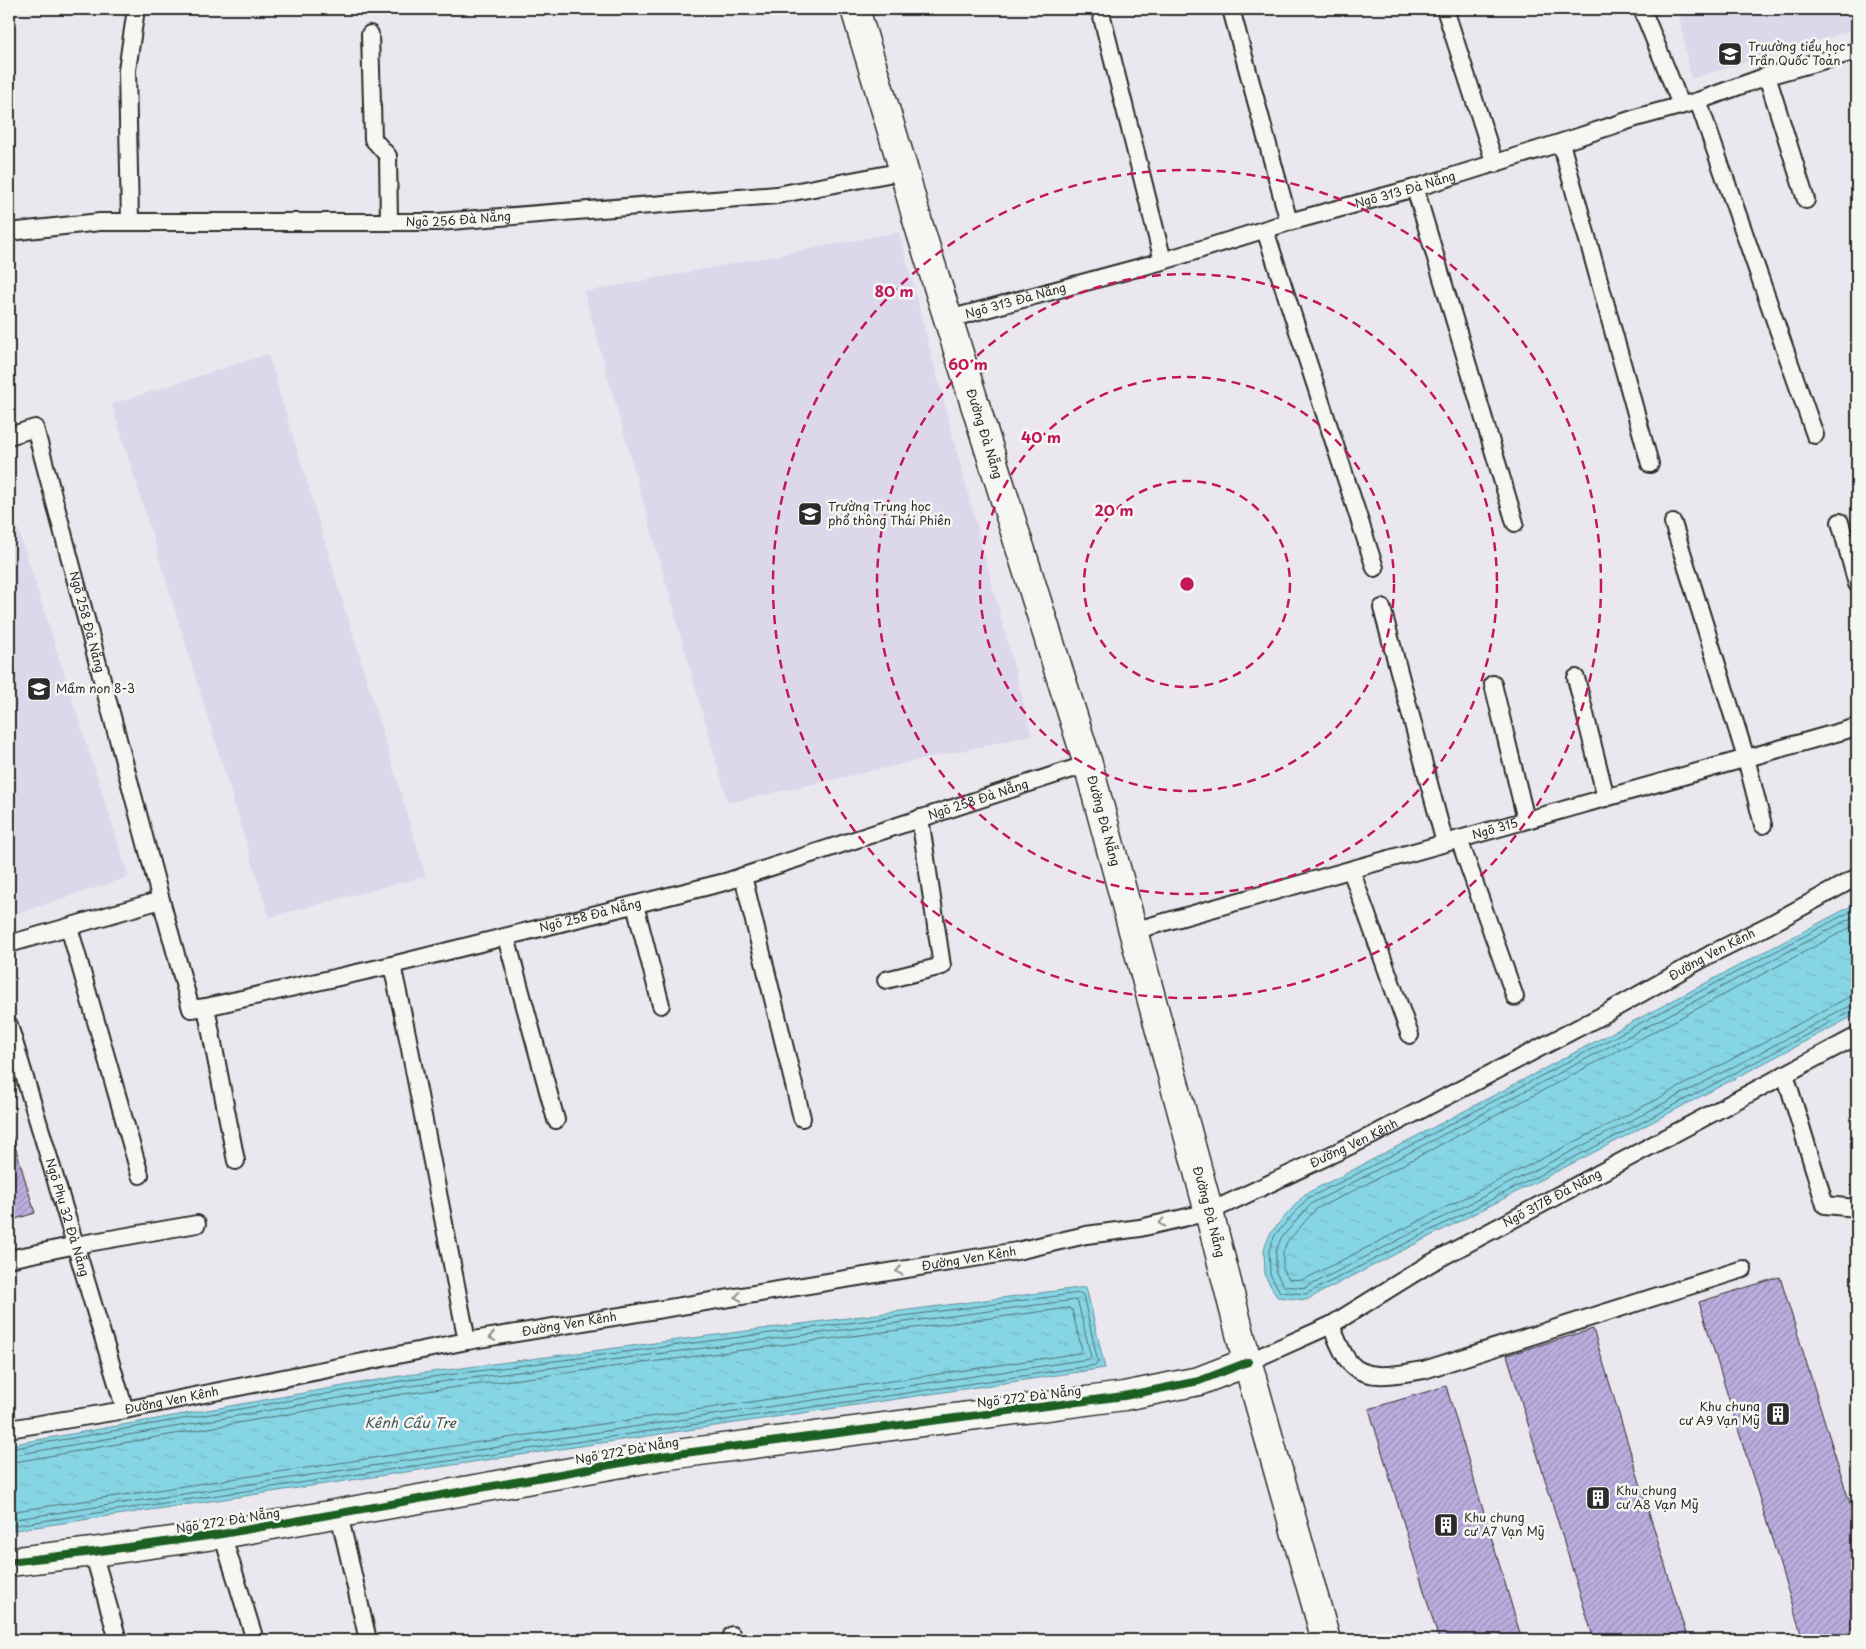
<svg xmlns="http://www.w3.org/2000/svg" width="1866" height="1649" font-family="'Playpen Sans',sans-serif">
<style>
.built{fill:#dcd7ea}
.water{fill:url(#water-ripples);stroke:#62919b}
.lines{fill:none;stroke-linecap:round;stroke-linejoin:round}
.shore{stroke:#4f6f75;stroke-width:1}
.building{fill:url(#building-hatch);stroke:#2b2b2b}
.service-casing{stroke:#2b2b2b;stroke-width:20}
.minor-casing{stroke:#2b2b2b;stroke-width:31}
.secondary-casing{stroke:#2b2b2b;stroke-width:31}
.service{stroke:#f6f6f2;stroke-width:16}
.minor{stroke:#f6f6f2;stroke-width:28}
.secondary{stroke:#f6f6f2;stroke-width:28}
.cycleway-casing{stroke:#f6f6f2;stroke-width:11}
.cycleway{stroke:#1b5e20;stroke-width:8}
.oneway{stroke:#90908e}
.ring{fill:none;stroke:#c2185b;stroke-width:2.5;stroke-dasharray:9 6}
.labels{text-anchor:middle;stroke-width:5;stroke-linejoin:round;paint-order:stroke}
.poi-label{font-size:12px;fill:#2b2b2b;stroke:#f6f6f2;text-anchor:start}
.street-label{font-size:12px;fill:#2b2b2b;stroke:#f6f6f2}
.water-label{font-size:14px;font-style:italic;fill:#42565a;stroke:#f6f6f2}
.centre{fill:#c2185b;stroke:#f6f6f2;stroke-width:2.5}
.ring-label{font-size:15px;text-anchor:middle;font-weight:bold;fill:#c2185b;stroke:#f6f6f2;stroke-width:5;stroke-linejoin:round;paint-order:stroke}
</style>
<defs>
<pattern id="water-ripples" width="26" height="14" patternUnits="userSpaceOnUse" patternTransform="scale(1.25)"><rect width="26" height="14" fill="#86d5e5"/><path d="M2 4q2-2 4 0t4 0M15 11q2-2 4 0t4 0" fill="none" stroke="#74b7c5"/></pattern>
<pattern id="building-hatch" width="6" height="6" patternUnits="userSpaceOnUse" patternTransform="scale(1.25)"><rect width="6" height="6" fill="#bbaedf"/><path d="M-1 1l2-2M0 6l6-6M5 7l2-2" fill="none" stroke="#988eb5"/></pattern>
</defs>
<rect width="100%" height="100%" fill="#eae8ee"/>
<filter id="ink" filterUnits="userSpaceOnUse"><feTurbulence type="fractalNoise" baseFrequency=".02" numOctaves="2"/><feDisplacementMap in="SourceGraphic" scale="10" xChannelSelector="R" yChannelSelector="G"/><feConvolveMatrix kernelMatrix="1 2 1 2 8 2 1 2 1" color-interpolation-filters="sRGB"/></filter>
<g filter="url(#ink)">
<g class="built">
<path d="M1678,9h179v20l-166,50z"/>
<path d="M899,232l133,503 -304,68 -144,-511z"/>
<path d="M268,354l158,522 -157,41 -157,-513z"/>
<path d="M9,501l120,376 -120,39z"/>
</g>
<g class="water">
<path d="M1857,903v111l-237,125 -314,161 -29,-3 -12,-21 -1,-27 7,-17 34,-38 44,-22z"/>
<path d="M1086,1287l19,81 -1096,163v-86l391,-69z"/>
</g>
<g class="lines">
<g class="shore">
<path d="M1857,908l-506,269 -43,21 -33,37 -6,15 1,24 10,18 26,2 312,-159 226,-120 13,-5"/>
<path d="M1857,915l-503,267 -42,21 -31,35 -5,13v22l8,13 21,2 310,-159 226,-119 16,-6"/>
<path d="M1857,924l-500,265 -41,20 -29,33 -4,10v18l6,9 14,1 309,-157 235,-125 10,-2"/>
<path d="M9,1449l392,-68 679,-88 3,2 15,67 -2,3 -1087,161"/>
<path d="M9,1456l393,-69 673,-87 3,2 13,55 -2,2 -1080,161"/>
<path d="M9,1463l394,-69 666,-86 3,2 10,40 -2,3 -1071,159"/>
</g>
</g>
<g class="building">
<path d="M9,1126l26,87 -26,8z"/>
<path d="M1780,1277l77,249v114h-54l-104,-338z"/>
<path d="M1593,1329l95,311h-94l-87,-285z"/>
<path d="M1446,1386l76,254h-83l-70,-231z"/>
</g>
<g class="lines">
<defs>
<g id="service">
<path d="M1100,9l63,252"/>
<path d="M1231,9l58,213"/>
<path d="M1445,9l50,155"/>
<path d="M1642,9l39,96"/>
<path d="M370,34l3,105 15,17 1,66"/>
<path d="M1767,76l39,124"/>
<path d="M1698,101l117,334"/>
<path d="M1561,143l89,321"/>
<path d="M1415,188l100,335"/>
<path d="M130,222l-3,-152 9,-61"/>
<path d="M1265,230l110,338"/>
<path id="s1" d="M9,232l91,-10h338l339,-27 127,-24"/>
<path id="s2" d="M949,319l214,-58 126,-39 126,-34 135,-42 89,-29 59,-16 69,-25 90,-25"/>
<path id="s3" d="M9,436l26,-8 126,472 30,109 15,-2 186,-42 333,-83 363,-118"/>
<path d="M1840,522l17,62"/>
<path d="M1673,523l73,235 17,67"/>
<path d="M1382,608l63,235"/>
<path d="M1576,678l30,120"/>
<path d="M1493,684l33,136"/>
<path d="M1459,839l56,158"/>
<path d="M1351,870l59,165"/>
<path d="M743,876l59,242"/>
<path d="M635,905l26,100"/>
<path d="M69,927l71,248"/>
<path id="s4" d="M1133,931l724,-204"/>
<path d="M506,937l50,183"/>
<path d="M9,944l152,-44"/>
<path d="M392,965l15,69 60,307"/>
<path d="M886,980l56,-14 -22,-148"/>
<path d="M206,1007l30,154"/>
<path id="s5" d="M9,1025l116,385"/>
<path d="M1785,1074l40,131 32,3"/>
<path d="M9,1259l67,-14 121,-21"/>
<path d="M1331,1325c5,12 10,28 19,38 17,20 51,10 74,7l319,-101"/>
<path id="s6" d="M1248,1362l83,-37 98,-61 428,-228"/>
<path id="s7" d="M9,1429l116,-19 342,-69 550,-90 69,-16 54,-7 69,-16 164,-77 228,-119 110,-62 58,-29 88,-48"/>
<path d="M339,1514l29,126"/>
<path d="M222,1534l33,106"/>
<path d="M93,1552l25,88"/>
<path d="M732,1635l1,5"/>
</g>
<path id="minor" d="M9,1562l84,-10 129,-18 439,-78 463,-60 75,-15 49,-19"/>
<g id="secondary">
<path id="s8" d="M855,9l49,162 14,52 170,541 121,448 37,145 80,283"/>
</g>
</defs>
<use href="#service" class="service-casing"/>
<use href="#minor" class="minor-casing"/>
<use href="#secondary" class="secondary-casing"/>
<use href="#service" class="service"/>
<use href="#minor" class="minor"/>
<use href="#secondary" class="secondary"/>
<defs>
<path id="cycleway" d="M9,1562l84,-10 129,-18 439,-78 463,-60 75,-15 49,-19"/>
</defs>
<use href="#cycleway" class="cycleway-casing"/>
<use href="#cycleway" class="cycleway"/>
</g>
<defs><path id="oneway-chevron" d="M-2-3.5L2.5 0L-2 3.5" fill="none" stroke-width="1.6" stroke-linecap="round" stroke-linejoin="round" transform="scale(1.25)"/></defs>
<g class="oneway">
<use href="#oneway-chevron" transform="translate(1162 1223) rotate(167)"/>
<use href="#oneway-chevron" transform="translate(899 1271) rotate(171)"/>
<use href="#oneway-chevron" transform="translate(738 1297) rotate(171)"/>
<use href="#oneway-chevron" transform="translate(492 1337) rotate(171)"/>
</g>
</g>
<g class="ring">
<circle cx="1187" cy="584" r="103"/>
<circle cx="1187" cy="584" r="207"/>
<circle cx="1187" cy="584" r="310"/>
<circle cx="1187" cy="584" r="414"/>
</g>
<defs>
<symbol id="school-square" viewBox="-11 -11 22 22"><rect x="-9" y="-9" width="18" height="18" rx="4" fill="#2b2b2b" stroke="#f6f6f2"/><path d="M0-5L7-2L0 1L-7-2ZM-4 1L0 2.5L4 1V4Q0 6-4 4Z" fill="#fff"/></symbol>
<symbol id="building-square" viewBox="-11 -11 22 22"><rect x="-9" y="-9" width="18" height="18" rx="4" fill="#2b2b2b" stroke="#f6f6f2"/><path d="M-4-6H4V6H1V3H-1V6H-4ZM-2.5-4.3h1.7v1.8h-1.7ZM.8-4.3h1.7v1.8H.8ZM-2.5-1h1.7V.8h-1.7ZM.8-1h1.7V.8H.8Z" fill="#fff"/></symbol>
</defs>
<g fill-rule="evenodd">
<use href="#school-square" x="1716" y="40" width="28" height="28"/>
<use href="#school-square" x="796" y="500" width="28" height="28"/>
<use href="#school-square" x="25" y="675" width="28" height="28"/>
<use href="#building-square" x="1764" y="1400" width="28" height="28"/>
<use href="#building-square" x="1584" y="1484" width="28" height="28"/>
<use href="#building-square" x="1432" y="1511" width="28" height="28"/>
</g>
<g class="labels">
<g class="poi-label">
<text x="1748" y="51">Truường tiểu học<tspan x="1748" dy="14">Trần Quốc Toản</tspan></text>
<text x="828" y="511">Trường Trung học<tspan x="828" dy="14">phổ thông Thái Phiên</tspan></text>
<text x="56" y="693">Mầm non 8-3</text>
<text x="1760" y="1411" text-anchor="end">Khu chung<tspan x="1760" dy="14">cư A9 Vạn Mỹ</tspan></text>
<text x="1616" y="1495">Khu chung<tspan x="1616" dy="14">cư A8 Vạn Mỹ</tspan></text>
<text x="1464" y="1522">Khu chung<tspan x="1464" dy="14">cư A7 Vạn Mỹ</tspan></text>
</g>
<g class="street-label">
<text dy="4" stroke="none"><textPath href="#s2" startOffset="474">Ngõ 313 Đà Nẵng</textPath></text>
<text dy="4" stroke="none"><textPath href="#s1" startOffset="450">Ngõ 256 Đà Nẵng</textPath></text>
<text dy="4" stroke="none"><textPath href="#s2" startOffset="69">Ngõ 313 Đà Nẵng</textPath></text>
<text dy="4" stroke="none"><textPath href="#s8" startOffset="444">Đường Đà Nẵng</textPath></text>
<text dy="4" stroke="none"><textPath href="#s3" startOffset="228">Ngõ 258 Đà Nẵng</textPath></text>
<text dy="4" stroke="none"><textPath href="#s3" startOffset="1444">Ngõ 258 Đà Nẵng</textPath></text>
<text dy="4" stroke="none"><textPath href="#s8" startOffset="849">Đường Đà Nẵng</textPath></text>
<text dy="4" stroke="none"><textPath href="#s4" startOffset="376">Ngõ 315</textPath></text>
<text dy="4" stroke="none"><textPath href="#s3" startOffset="1039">Ngõ 258 Đà Nẵng</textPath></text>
<text dy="4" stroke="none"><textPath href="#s7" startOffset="1785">Đường Ven Kênh</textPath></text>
<text dy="4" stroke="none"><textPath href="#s7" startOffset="1380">Đường Ven Kênh</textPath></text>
<text dy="4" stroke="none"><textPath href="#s6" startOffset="346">Ngõ 317B Đà Nẵng</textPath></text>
<text dy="4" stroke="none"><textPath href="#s8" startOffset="1254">Đường Đà Nẵng</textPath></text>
<text dy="4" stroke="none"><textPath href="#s5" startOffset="201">Ngõ Phụ 32 Đà Nẵng</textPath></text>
<text dy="4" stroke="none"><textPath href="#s7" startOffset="975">Đường Ven Kênh</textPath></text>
<text dy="4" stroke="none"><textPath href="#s7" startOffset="570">Đường Ven Kênh</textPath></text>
<text transform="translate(1029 1397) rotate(-7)" y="4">Ngõ 272 Đà Nẵng</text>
<text dy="4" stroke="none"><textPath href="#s7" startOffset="165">Đường Ven Kênh</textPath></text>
<text transform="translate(627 1451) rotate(-10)" y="4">Ngõ 272 Đà Nẵng</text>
<text transform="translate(228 1521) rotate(-9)" y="4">Ngõ 272 Đà Nẵng</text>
</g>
<g class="water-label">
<text x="410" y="1428">Kênh Cầu Tre</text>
</g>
</g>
<circle cx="1187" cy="584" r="8" class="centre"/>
<g class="ring-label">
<text x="894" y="297">80 m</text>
<text x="968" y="370">60 m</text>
<text x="1041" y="443">40 m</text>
<text x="1114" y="516">20 m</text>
</g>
<rect width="1866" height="1649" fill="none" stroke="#f6f6f2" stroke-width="30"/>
<rect x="15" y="15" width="1836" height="1619" fill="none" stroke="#2b2b2b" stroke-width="2" filter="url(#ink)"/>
</svg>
